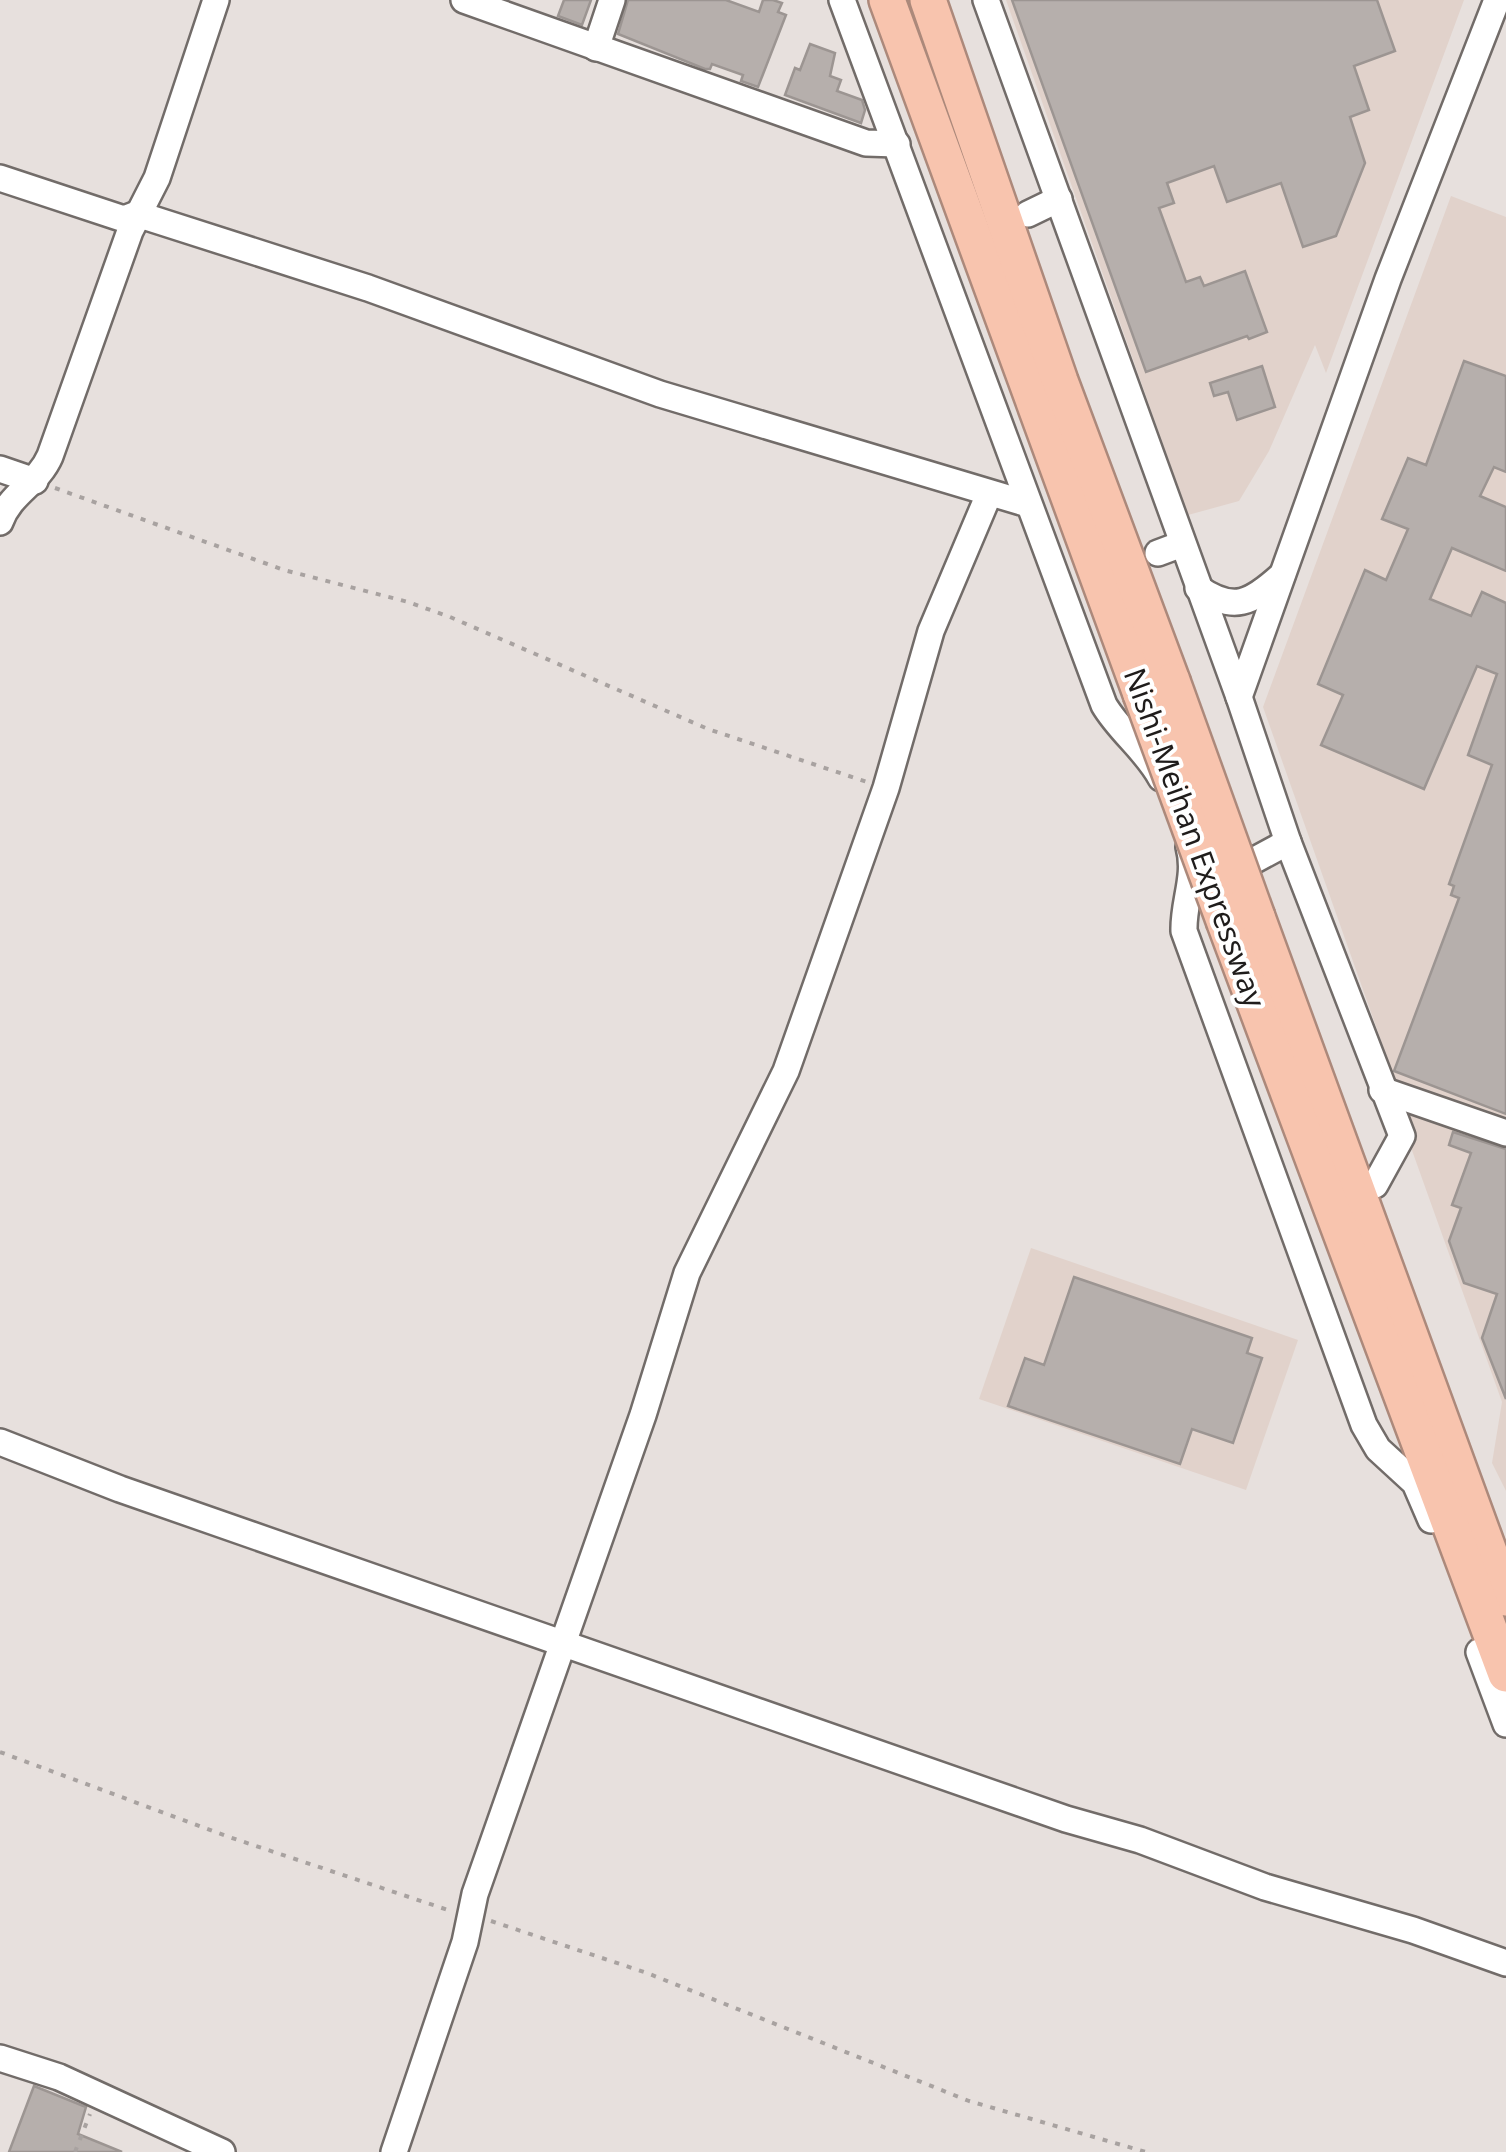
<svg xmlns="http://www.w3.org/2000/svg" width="1506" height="2152" font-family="'Noto Sans',sans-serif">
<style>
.built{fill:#e1d2cb}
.building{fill:#b6afac;stroke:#9c9592;stroke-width:2.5}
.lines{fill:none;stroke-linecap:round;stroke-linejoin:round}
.minor-casing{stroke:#726c69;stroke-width:30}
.highway-casing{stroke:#ac897b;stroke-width:40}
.path{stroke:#a8a2a0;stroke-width:4;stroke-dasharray:5 8;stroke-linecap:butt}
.minor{stroke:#fff;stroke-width:25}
.highway{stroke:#f8c4ae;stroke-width:35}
.highway-bridge-casing{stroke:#ac897b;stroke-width:40;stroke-linecap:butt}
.highway-bridge{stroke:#f8c4ae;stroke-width:35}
.labels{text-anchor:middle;stroke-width:8;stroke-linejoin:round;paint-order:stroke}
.street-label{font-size:30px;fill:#1f1c1b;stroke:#fff}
</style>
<rect width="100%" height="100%" fill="#e7e0dd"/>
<g class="built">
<path d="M1006,0h458l-138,373 -11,-28 -46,106 -30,50 -51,14z"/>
<path d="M1451,196l55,21v1274l-14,-28 10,-61 -93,-260 -2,-28 -144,-407z"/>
<path d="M1031,1248l267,92 -52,150 -267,-91z"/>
</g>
<g class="building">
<path d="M564,0h27l-9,25 -24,-9z"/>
<path d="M628,0h98l33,12 4,-12h10l9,3 -4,9 8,3 -28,72 -17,-6 2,-6 -31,-11 -2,5h-5l-87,-35z"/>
<path d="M1012,0h365l18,51 -41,15 15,44 -19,7 15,46 -29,73 -33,11 -22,-64 -54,19 -13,-36 -47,17 7,20 -15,5 27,74 14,-5 4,9 41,-15 22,61 -18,7 -2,-3 -101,36z"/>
<path d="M810,44l25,9 -5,23 11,4 -4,11 25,9 3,10 -4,13 -76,-28 10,-27 5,2z"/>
<path d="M1464,361l42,15v96l-12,-5 -14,29 26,11v64l-54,-23 -22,51 41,17 11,-24 24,11v511l-112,-43 65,-173 -8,-3 3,-9 -5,-2 43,-119 -24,-10 29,-81 -20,-8 -53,123 -103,-44 22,-50 -25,-11 47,-114 21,10 22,-51 -26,-10 26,-61 18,7z"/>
<path d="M1262,366l13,41 -38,13 -9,-28 -14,4 -4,-13z"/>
<path d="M1453,1132l53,17v250l-24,-61 15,-44 -33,-11 -15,-42 12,-33 -9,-3 19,-52 -22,-8z"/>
<path d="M1074,1277l178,61 -5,15 15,5 -29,85 -41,-14 -12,35 -172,-58 17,-48 19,7z"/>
<path d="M34,2086l52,21 -8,27 44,18h-113z"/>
</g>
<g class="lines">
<defs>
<g id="minor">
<path d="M464,0l402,143 31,1"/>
<path d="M842,0l262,705c16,27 42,45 57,73"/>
<path d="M986,0l253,697 49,145 114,294 -27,49"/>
<path d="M596,48l16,-48"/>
<path d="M0,178l124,41 13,-5 231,74 292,106 368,110"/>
<path d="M1028,214l31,-15"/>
<path d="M0,469l35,12"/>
<path d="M0,522c10,-29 38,-38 50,-66l80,-225 27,-53 59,-178"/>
<path d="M1158,553l24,-9"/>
<path d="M1198,588c36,25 53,15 84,-13"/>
<path d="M1239,697l149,-418 109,-279"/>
<path d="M1189,847c8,29 -6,55 -5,84l180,494 14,24 37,34 16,37"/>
<path d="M1227,875l61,-33"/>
<path d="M1382,1090l124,43"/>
<path d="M0,1442l120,47 946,330 74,21 125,47 148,43 93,33"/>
<path d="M1479,1652l27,72"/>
<path d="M0,2058l59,19 163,75"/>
<path d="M394,2152l71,-210 10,-48 168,-479 44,-142 99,-202 100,-283 45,-157 58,-137"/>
</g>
<g id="highway">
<path d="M887,0l254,694"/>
<path d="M928,0l132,381 112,300"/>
<path d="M1257,917l249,681"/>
<path d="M1225,923l281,751"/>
</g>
</defs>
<use href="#minor" class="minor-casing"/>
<use href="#highway" class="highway-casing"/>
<g class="path">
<path d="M55,488l229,82 124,32 42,15 258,112 159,53"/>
<path d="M0,1752l229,85 219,73"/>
<path d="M491,1921l156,52 322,128 177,51"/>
<path d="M75,2152l15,-38"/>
</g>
<use href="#minor" class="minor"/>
<use href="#highway" class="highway"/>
<defs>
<g id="highway-bridge">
<path d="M1172,681l85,236"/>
<path d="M1141,694l84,229"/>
</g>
</defs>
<use href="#highway-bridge" class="highway-bridge-casing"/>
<use href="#highway-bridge" class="highway-bridge"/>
</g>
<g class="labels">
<g class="street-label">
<text transform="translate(1194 838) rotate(70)" y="10">Nishi-Meihan Expressway</text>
</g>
</g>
</svg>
